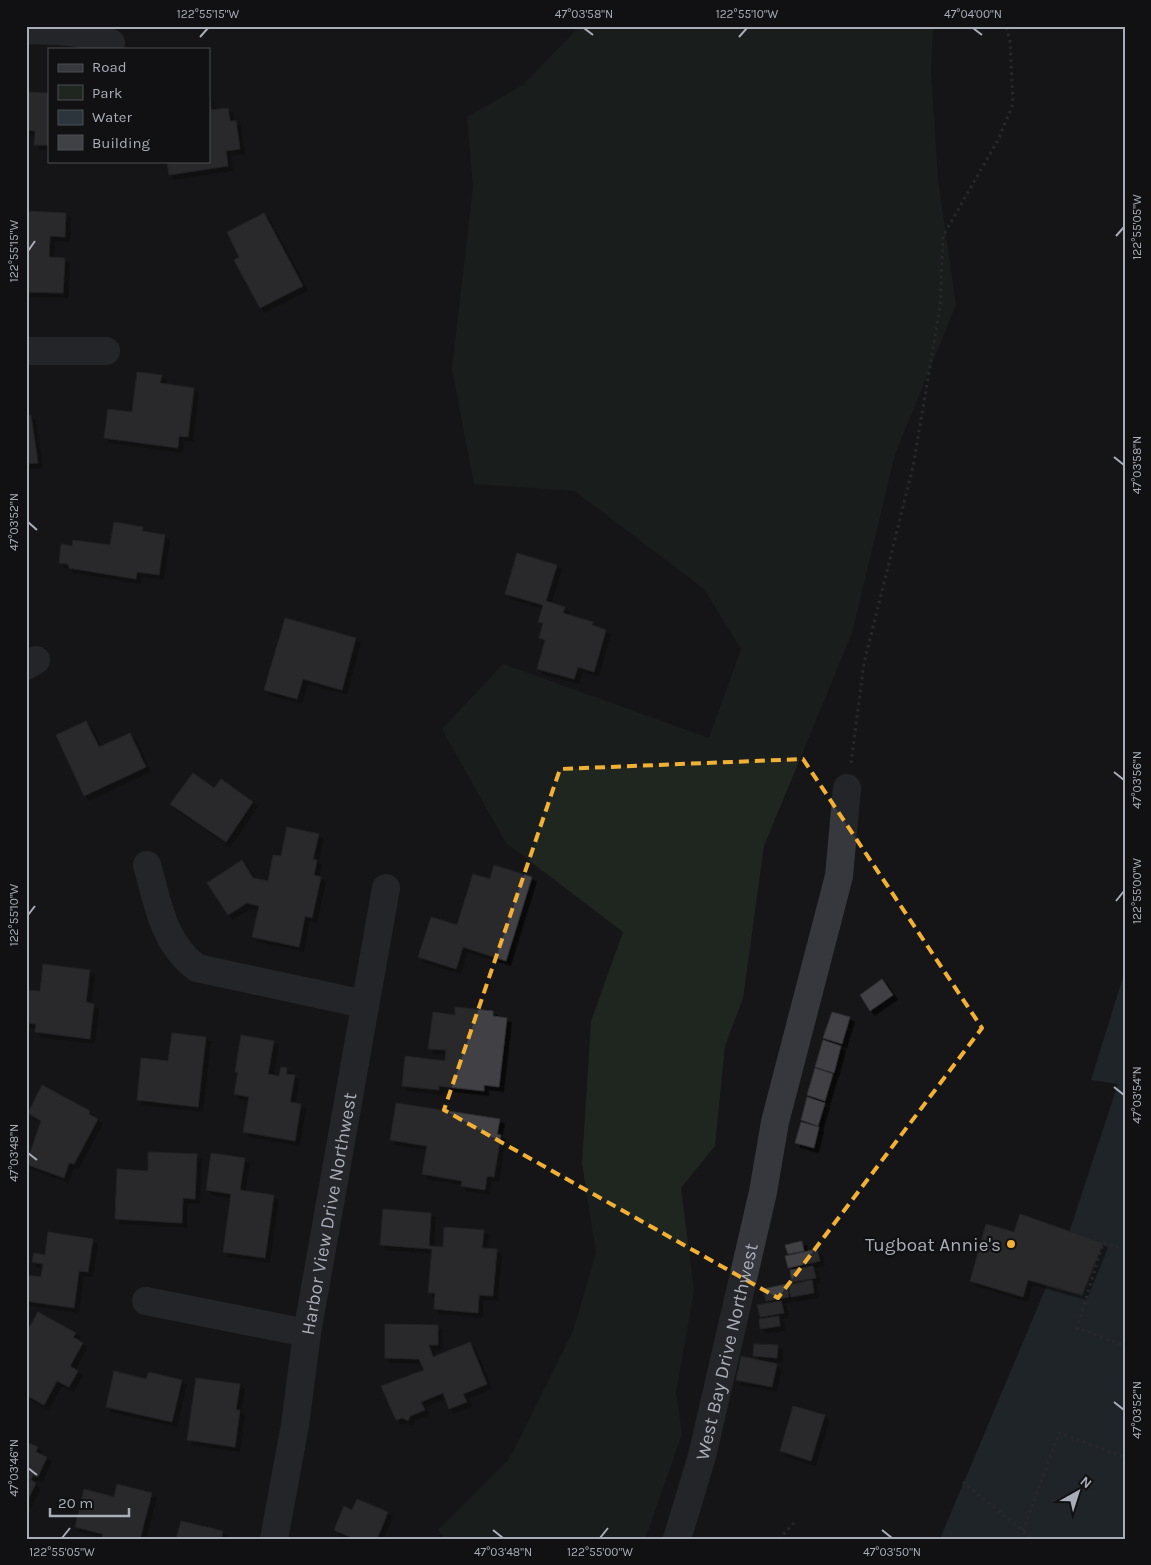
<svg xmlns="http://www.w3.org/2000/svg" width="1151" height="1565" font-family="Karla,sans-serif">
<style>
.green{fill:#1e261f}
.water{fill:#2c353c}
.building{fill:#404145;stroke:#303034;filter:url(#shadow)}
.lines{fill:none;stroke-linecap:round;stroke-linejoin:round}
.path{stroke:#3d3f44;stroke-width:3;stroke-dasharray:2.5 4;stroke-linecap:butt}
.minor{stroke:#37383d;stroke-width:28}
.marked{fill:none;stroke:#f2b134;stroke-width:4;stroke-dasharray:10 6;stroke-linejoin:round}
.ticks{fill:none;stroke:#a8adb8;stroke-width:2}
.poi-dot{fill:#f2b134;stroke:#111113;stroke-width:2}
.labels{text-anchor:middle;stroke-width:4.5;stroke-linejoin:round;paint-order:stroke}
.street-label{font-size:19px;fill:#a8adb8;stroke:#111113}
.poi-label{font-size:19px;fill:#a8adb8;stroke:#111113;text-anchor:end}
.neatline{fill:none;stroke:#a8adb8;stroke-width:2}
.ticks-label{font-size:12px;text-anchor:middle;fill:#a8adb8}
</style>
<defs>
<filter id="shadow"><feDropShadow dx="4.5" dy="4.5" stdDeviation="0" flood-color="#0009"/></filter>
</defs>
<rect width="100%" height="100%" fill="#161618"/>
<path class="green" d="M580,26h353l-2,45 7,109 18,125 -61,149 -43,179 -88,213 -21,152 -18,48 -10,100 -34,42 13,103 -18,101 6,42 -37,105h-200l-7,-9 72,-72 63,-127 23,-78 -14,-90 9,-142 32,-89 -117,-89 -64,-114 61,-65 206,74 32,-89 -37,-60 -129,-98 -101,-7 -22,-115 21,-182 -6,-70 56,-32z"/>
<path class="water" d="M1125,971v568h-185l129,-306 49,-149 -27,-4z"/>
<g class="building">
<path d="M26,92l23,1v52h-15l1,-14 -9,-1z"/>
<path d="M209,96l2,14 17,-2 2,13h6l4,28 -14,2 2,15 -59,9 -2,-14h42z"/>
<path d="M26,211l40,2 -1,24 -15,-1 -1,21 16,1 -2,35 -37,-1z"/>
<path d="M264,213l39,73 -43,22 -26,-48 5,-3 -12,-25z"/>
<path d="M137,372l25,3 -2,8 34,5 -6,49 -9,-1 -1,12 -74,-10 4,-29 24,3z"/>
<path d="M31,415l7,48 -12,1v-48z"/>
<path d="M114,522l29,5 -1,4 23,4 -6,40 -22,-3 -1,7 -67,-11 -1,-4 -9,-1 2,-19 11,2 1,-6 37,5z"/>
<path d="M517,553l40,12 -11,36 19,6 -2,6 30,9 -1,3 14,5 -12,42 -16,-5 -4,12 -37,-10 8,-29 -6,-2 4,-15 -5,-1 5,-17 -38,-11z"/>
<path d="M285,618l71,20 -14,52 -39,-11 -6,20 -33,-9z"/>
<path d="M86,721l13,26 31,-14 16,34 -62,29 -28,-61z"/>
<path d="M193,773l21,15 7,-9 32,23 -27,40 -56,-38z"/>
<path d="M287,827l32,7 -6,25 4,1 -3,15 7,2 -9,41 -7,-2 -6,31 -47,-10 7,-31 -12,-3 -19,12 -21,-32 35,-23 11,18 15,3 5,-26 8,1z"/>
<path d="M494,865l38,12 -26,84 -43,-14 -7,22 -38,-12 13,-40 26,8 16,-51 17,5z"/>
<path d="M43,964l47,6 -4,32 8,2 -4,35 -55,-7 1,-8 -10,-1v-33l14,1z"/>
<path d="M882,979l11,16 -23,16 -10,-16z"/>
<path d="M455,1007l38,4v5l14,2 -8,69 -15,-2v6l-45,-5v4l-37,-4 3,-30 40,5 1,-11 -18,-1 5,-37 22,3z"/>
<path d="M832,1012l18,5 -8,27 -19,-6z"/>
<path d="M172,1033l34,4 -8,70 -61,-7 4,-42 27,3z"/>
<path d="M241,1035l33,6 -6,33 11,2 2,-9 6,1 -1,6 9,1 -5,27 11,2 -6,37 -52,-9 6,-35 -15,-3 4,-22h-3z"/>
<path d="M823,1040l18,6 -7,27 -19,-6z"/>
<path d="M815,1068l18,6 -8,27 -18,-6z"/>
<path d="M42,1085l48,26 -1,3 9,5 -24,45 -5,-1 -5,15 -38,-14 15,-43 -13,-8z"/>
<path d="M807,1097l18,6 -7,23 -17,-6z"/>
<path d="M396,1103l104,16 -3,15 4,1 -7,42 -7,-1 -2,14 -24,-4 1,-5 -40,-7 5,-28 -37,-6z"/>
<path d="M801,1122l18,5 -5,21 -19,-5z"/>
<path d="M148,1152l49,2 -2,45 -12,-1 -1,25 -67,-4 2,-50 31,2z"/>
<path d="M211,1153l34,5 -5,32 34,5 -9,63 -42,-6 8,-58 -25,-4z"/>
<path d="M383,1209l48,4 -2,33 14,1 1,-20 40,3 -2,18 15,1 -4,47 -14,-1 -1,18 -44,-4 1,-16h-7l4,-44 -52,-4z"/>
<path d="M1020,1214l83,29 -21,52 -54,-15 -5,17 -53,-16 16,-57 28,8z"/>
<path d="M48,1232l45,7 -5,33 -9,-1 -5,37 -48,-7v-26l15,2 2,-13 -11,-2 2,-9 11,2z"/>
<path d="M802,1241l2,10 -16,3 -3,-9z"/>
<path d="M817,1249l3,12 -32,7 -3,-12z"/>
<path d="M813,1266l3,12 -24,4 -2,-12z"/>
<path d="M812,1280l2,13 -23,4 -3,-12z"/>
<path d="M787,1284l2,13 -23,4 -3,-12z"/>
<path d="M781,1301l3,12 -24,4 -3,-12z"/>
<path d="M38,1312l38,21 -3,4 10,6 -13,23 8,5 -9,16 -12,-6 -13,24 -18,-10v-62z"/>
<path d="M779,1316l1,10 -20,3 -1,-10z"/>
<path d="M385,1324l53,1v20h-9l4,12 37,-15 17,42 -24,10 4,8 -18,7 -6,-16 -22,9 4,8 -15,6 -2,5 -6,-3 -6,2 -15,-34 43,-16 -5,-11 -34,-1z"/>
<path d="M754,1344l24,1 -1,13 -24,-2z"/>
<path d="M741,1356l36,8 -5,23 -36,-7z"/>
<path d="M114,1371l32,8 3,-7 33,8 -10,42 -66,-15z"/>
<path d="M196,1378l44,6 -4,26h4l-5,37 -48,-7z"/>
<path d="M793,1406l32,9 -14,46 -31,-10z"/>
<path d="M26,1442l12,5 -2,5 11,5 -9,20 -5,-2 -2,5 5,3 -10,21z"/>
<path d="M117,1484l35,9 -12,46h-38l1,-5 -28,-7 9,-38 30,8z"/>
<path d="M357,1499l31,13 -11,27h-22l-21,-9 10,-24 8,4z"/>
<path d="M181,1521l42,10 -2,8h-45z"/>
</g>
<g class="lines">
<g class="path">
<path d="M851,763l13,-100 49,-196 27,-160 3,-71 55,-96 15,-36 -3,-63 -4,-15"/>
<path d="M1125,1249l-22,-6 -26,85 48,18"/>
<path d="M963,1482l70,57"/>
<path d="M1023,1531l36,-98 66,24"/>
<path d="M779,1539l15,-16"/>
</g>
<g class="minor">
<path d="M26,30c29,1 58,0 85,13"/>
<path d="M26,351h80"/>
<path d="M26,666l10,-6"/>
<path d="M147,865c11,38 16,78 50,103l167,36"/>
<path d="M146,1301l161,32"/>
<path id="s1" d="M274,1539l21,-114 12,-92 79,-445"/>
<path id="s2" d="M677,1539l25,-83 61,-264 12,-70 64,-246 8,-88"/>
</g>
</g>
<path d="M0 0H1151V1565H0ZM803,759l179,269 -204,270 -334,-188 116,-341z" fill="#161618" fill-opacity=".55" fill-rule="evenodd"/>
<path class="marked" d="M803,759l179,269 -204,270 -334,-188 116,-341z"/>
<path class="ticks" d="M584,28l9,7M973,28l9,7M200,37l8,-9M739,37l8,-9M1116,236l8,-9M28,251l7,-10M1114,457l10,8M28,522l9,8M1114,772l10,8M1116,901l8,-10M28,915l7,-9M1114,1087l10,8M28,1153l9,7M1114,1402l10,8M28,1468l9,7M493,1530l10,8M882,1530l10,8M62,1538l8,-10M600,1538l8,-10"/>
<circle class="poi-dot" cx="1011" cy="1244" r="5"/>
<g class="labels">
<g class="street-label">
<text dy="7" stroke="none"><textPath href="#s1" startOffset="330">Harbor View Drive Northwest</textPath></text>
<text dy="7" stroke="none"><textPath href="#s2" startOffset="194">West Bay Drive Northwest</textPath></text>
</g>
<g class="poi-label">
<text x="1001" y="1251">Tugboat Annie's</text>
</g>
</g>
<rect width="1151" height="1565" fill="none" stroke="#111113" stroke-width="55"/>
<rect x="48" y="48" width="162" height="115" fill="#111113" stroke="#4d4f55"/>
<rect x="58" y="64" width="25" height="8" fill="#37383d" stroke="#4d4f55"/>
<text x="92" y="72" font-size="15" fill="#a8adb8">Road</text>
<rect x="58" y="85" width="25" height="15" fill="#1e261f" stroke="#4d4f55"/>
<text x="92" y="98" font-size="15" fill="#a8adb8">Park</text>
<rect x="58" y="110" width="25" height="15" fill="#2c353c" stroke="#4d4f55"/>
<text x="92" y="122" font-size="15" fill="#a8adb8">Water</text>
<rect x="58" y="135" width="25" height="15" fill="#404145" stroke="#4d4f55"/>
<text x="92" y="148" font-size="15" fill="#a8adb8">Building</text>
<g transform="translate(1078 1492) rotate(39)" stroke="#111113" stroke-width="4" paint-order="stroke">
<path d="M0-4L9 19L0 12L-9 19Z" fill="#a8adb8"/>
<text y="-8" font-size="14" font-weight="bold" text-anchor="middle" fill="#a8adb8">N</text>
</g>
<path d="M50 1508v8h79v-8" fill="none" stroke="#a8adb8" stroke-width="2.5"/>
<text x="58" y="1508" font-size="15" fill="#a8adb8" stroke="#111113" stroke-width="4" paint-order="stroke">20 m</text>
<rect x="28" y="28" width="1096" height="1510" class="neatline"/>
<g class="ticks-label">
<text x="208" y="18">122°55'15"W</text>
<text x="584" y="18">47°03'58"N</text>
<text x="747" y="18">122°55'10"W</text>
<text x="973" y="18">47°04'00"N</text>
<text transform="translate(1137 227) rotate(-90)" y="4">122°55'05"W</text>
<text transform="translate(14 251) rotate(-90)" y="4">122°55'15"W</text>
<text transform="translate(1137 465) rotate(-90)" y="4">47°03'58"N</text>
<text transform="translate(14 522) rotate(-90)" y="4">47°03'52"N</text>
<text transform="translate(1137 780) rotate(-90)" y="4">47°03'56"N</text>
<text transform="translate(1137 891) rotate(-90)" y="4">122°55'00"W</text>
<text transform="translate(14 915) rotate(-90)" y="4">122°55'10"W</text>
<text transform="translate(1137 1095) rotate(-90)" y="4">47°03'54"N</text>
<text transform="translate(14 1153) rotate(-90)" y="4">47°03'48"N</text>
<text transform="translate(1137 1410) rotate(-90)" y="4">47°03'52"N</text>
<text transform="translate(14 1468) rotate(-90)" y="4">47°03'46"N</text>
<text x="62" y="1556">122°55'05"W</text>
<text x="503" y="1556">47°03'48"N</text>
<text x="600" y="1556">122°55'00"W</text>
<text x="892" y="1556">47°03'50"N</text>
</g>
</svg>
